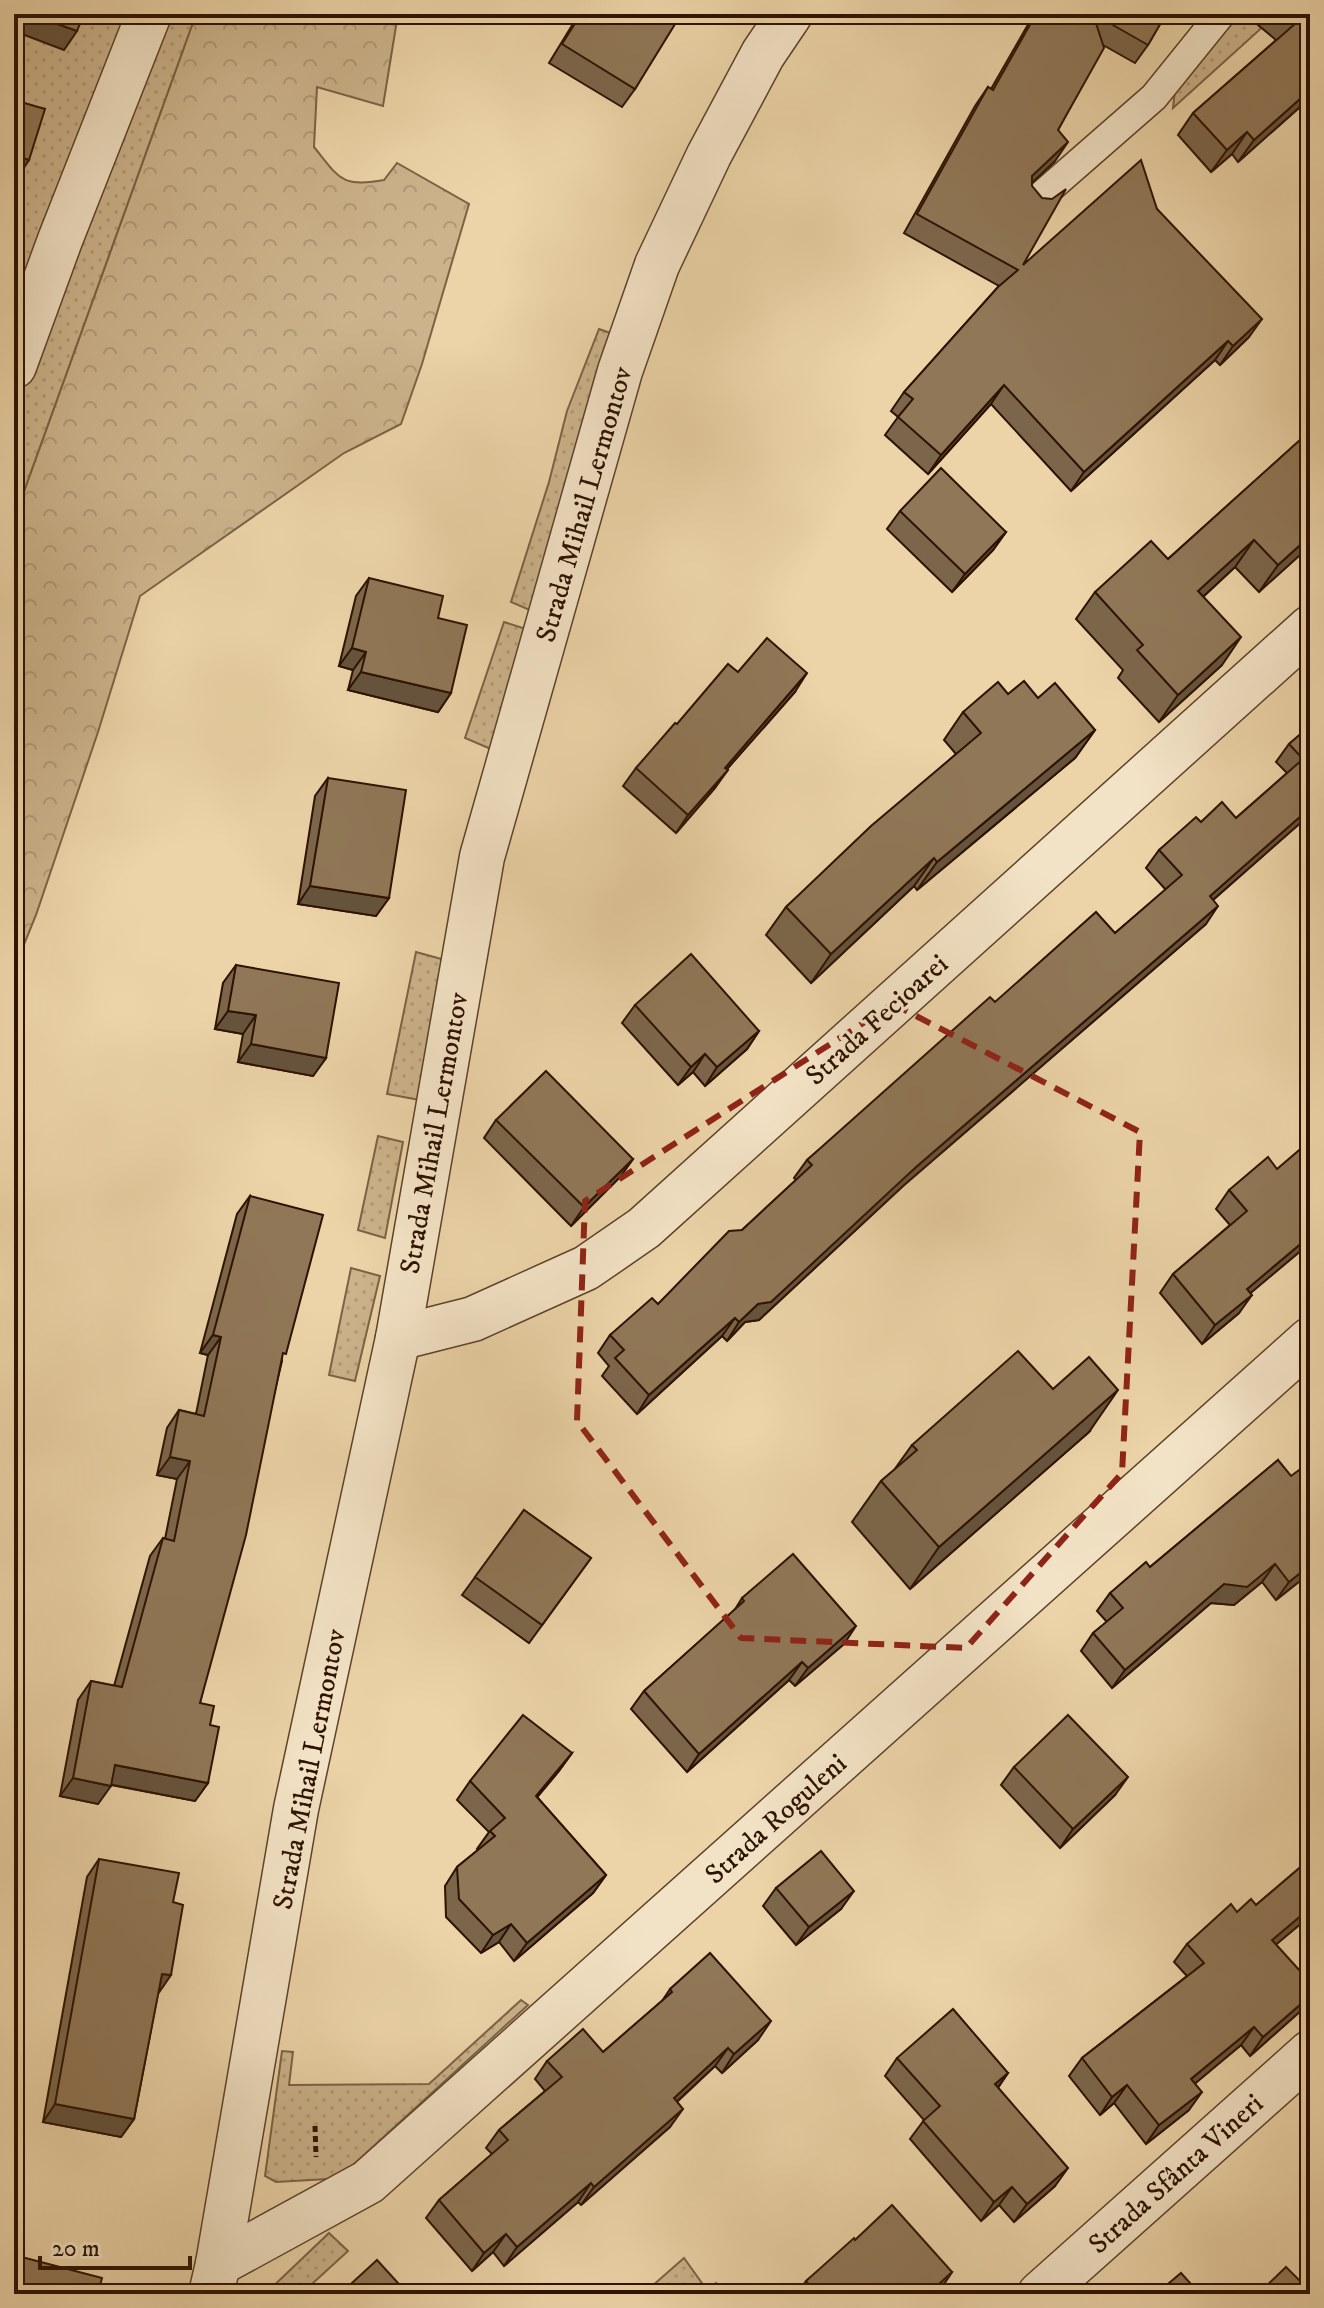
<svg xmlns="http://www.w3.org/2000/svg" width="1324" height="2308" font-family="'IM FELL DW Pica',serif">
<style>
.forest{fill:url(#forest-crowns);stroke:#7c6246;stroke-width:2}
.garden{fill:url(#garden-dots);stroke:#7c6246;stroke-width:2}
.lines{fill:none;stroke-linecap:round;stroke-linejoin:round}
.lane-casing{stroke:#5d422a;stroke-width:31}
.street-casing{stroke:#5d422a;stroke-width:47}
.path{stroke:#2d1200;stroke-width:5;stroke-dasharray:6 4;stroke-linecap:butt}
.lane{stroke:#f3e3c6;stroke-width:28}
.street{stroke:#f3e3c6;stroke-width:44}
.wall{fill:#7c664b;stroke:#2d1200;stroke-width:2}
.shaded-wall{fill:#65533d;stroke:#2d1200;stroke-width:2}
.building{fill:#907757;stroke:#2d1200;stroke-width:2}
.marked{fill:none;stroke:#8f2418;stroke-width:6;stroke-dasharray:16 10;stroke-linejoin:round}
.labels{text-anchor:middle;stroke-width:7;stroke-linejoin:round;paint-order:stroke}
.street-label{font-size:28px;fill:#2d1200;stroke:#f3e3c6}
</style>
<defs>
<pattern id="forest-crowns" width="20" height="18" patternUnits="userSpaceOnUse" patternTransform="scale(2)"><rect width="20" height="18" fill="#ccb38b"/><path d="M2 6a3 3 0 1 1 6 0M12 15a3 3 0 1 1 6 0" fill="none" stroke="#b09976"/></pattern>
<pattern id="garden-dots" width="8" height="8" patternUnits="userSpaceOnUse" patternTransform="scale(2)"><rect width="8" height="8" fill="#ccb38b"/><path d="M2 2h.1M6 6h.1" fill="none" stroke="#b09976" stroke-width="1.8" stroke-linecap="round"/></pattern>
</defs>
<rect width="100%" height="100%" fill="#ecd4a8"/>
<filter id="stains"><feTurbulence type="fractalNoise" baseFrequency=".0025" numOctaves="4"/><feColorMatrix values="0 0 0 0 .2 0 0 0 0 .09 0 0 0 0 .02 0 0 0 .5 -.17"/></filter>
<radialGradient id="worn" r=".72"><stop offset=".6" stop-color="#630" stop-opacity="0"/><stop offset="1" stop-color="#630" stop-opacity=".3"/></radialGradient>
<path class="forest" d="M196,14h202l-15,92 -66,-19 -3,60c25,31 27,41 70,33l13,-17 72,41 -47,160 -21,60 -57,29 -204,143 -42,136 -62,183 -22,54v-450z"/>
<g class="garden">
<path d="M14,14h182l-182,505z"/>
<path d="M1233,14h12l18,15 14,-15 -104,94 2,-18z"/>
<path d="M599,329l17,6 -82,277 -23,-10 38,-120 18,-71z"/>
<path d="M504,622l25,8 -31,122 -33,-14z"/>
<path d="M416,952l29,8 -25,140 -33,-6z"/>
<path d="M378,1136l25,6 -18,96 -27,-8z"/>
<path d="M351,1268l29,8 -25,105 -26,-6z"/>
<path d="M521,2000l7,5 -175,160 -25,14 -52,3 -11,-6 17,-125 11,1 -4,33 140,-1z"/>
<path d="M329,2233l19,18 -47,43h-36z"/>
<path d="M684,2258l23,32 9,-7 7,11h-36l-13,-9 -12,9h-19z"/>
</g>
<g class="lines">
<defs>
<path id="lane" d="M1035,201l119,-104 67,-83"/>
<g id="street">
<path d="M14,366l46,-126 89,-226"/>
<path d="M398,1338l75,-19 113,-51 58,-40 666,-600"/>
<path d="M218,2264l150,-82 942,-842"/>
<path d="M211,2294l7,-30 78,-455 102,-471 84,-481 138,-486 37,-106 52,-110 54,-101 27,-40"/>
<path d="M1040,2294l270,-241"/>
</g>
</defs>
<use href="#lane" class="lane-casing"/>
<use href="#street" class="street-casing"/>
<g class="path">
<path d="M315,2126l1,31"/>
<path d="M712,2286l4,8"/>
</g>
<use href="#lane" class="lane"/>
<use href="#street" class="street"/>
</g>
<g class="wall">
<path d="M579,14h98l-42,75 -13,18 -73,-44z"/>
<path d="M1034,14h132l-18,31 -13,18 -32,-18 -45,85 -3,31 -23,22 -9,82 134,-56 92,128 -29,28 -5,-5 -144,131 -80,-87 -63,70 -43,-39 13,-18 -7,-6 13,-19 95,-106 -95,-53 71,-127 13,-19 3,2z"/>
<path d="M1245,14h65v84l-72,64 -6,-8 -21,18 -33,-37 15,-22 83,-73z"/>
<path d="M1310,431v105l-51,56 -24,-25 -32,30 19,68 -63,57 -41,-44 5,-8 -47,-51 19,-27 73,-33z"/>
<path d="M900,511l106,21 -13,18 -41,42 -65,-63z"/>
<path d="M369,578l69,40 13,75 -13,19 -90,-22 5,-20 -14,-4 17,-70z"/>
<path d="M738,672l57,20 -68,77 -12,19 -39,45 -53,-47 13,-18 41,-44z"/>
<path d="M1008,694l30,4 57,32 -20,28 -158,132 -3,-4 -103,97 -45,-48 20,-28 170,-153 -12,-14 19,-28z"/>
<path d="M1310,726v92l-2,2 -2,-2 -93,82 -7,24 -303,262 -144,134 -14,2 -18,19 -5,-5 -85,78 -35,-38 7,-10 -11,-13 12,-18 48,-31 84,-74 54,-50 -2,-2 13,-18 188,-158 120,-69 51,-43 -20,-22 13,-18 42,-28 35,-4 51,-45 -11,-11 13,-18z"/>
<path d="M328,778l61,120 -13,18 -78,-12 17,-108z"/>
<path d="M236,965l90,93 -13,18 -75,-14 5,-28 -28,-5 8,-46z"/>
<path d="M635,1005l124,26 -12,18 -42,37 -12,-14 -15,13 -56,-62z"/>
<path d="M496,1120l137,39 -13,18 -49,49 -87,-88z"/>
<path d="M1229,1190l81,53 -60,50 -11,20 -37,31 -42,-51 13,-19 57,-49 -14,-16z"/>
<path d="M250,1196l32,165 -82,342 10,22 -2,58 -13,18 -84,-16 -13,19 -38,-8 18,-96 13,-19 23,5 36,-130 13,-18 2,1 12,-60 -20,-4 10,-47 12,-18 17,4 12,-59 -8,-2 37,-139z"/>
<path d="M1089,1432l-179,157 -58,-67 29,-41 13,-11 18,-25z"/>
<path d="M1278,1460l32,113 -34,27 -14,-18 -28,23 -23,-2 -99,85 -31,-37 12,-18 14,-11 -10,-11 13,-18 40,-26z"/>
<path d="M524,1510l67,48 -62,85 -67,-48z"/>
<path d="M742,1598l102,46 -49,42 -6,-6 -102,92 -56,-63 13,-18 90,-80z"/>
<path d="M572,1753l-13,18 -22,26 69,78 -13,18 -79,68 -15,-19 -18,11 -35,-36 -1,-31 12,-19 21,-17 -1,-1 12,-17 -32,-32 13,-19z"/>
<path d="M1014,1767l101,28 -55,53 -59,-63z"/>
<path d="M99,1859l74,43 -15,91 -24,126 -13,18 -78,-15 44,-245z"/>
<path d="M1310,1859v57l-34,28 28,64 -54,48 -9,-11 -46,38 -6,27 -43,34 -32,-41 -14,12 -31,-39 13,-18 105,-82 -13,-14 13,-18 50,-32 19,-7z"/>
<path d="M776,1888l65,21 -45,36 -33,-39z"/>
<path d="M670,1989l88,51 -36,33 -7,-7 -38,36 -7,25 -89,78 -3,-3 -74,64 -11,-14 -21,19 -46,-53 13,-18 53,-46 -6,-6 13,-18 46,-39 -10,-12 12,-18 56,-9 59,-51z"/>
<path d="M897,2058l111,15 -10,15 57,98 -41,36 -15,-17 -18,16 -71,-82 14,-19 -39,-44z"/>
<path d="M855,2240l97,32 -12,18 -5,4h-138l9,-13z"/>
</g>
<g class="shaded-wall">
<path d="M14,14h16l47,17 -13,19 -50,-19z"/>
<path d="M1310,90v8l-72,64 16,-22z"/>
<path d="M1247,132l-15,22 -21,18 16,-22z"/>
<path d="M1068,142l-13,19 -36,34 13,-19z"/>
<path d="M14,155l15,5 -12,18 -3,-1z"/>
<path d="M1262,319l-13,18 -29,28 13,-19z"/>
<path d="M1228,341l-13,19 -144,131 13,-19z"/>
<path d="M1004,385l-13,19 -63,70 13,-19z"/>
<path d="M1006,532l-13,18 -41,42 13,-18z"/>
<path d="M1310,536v10l-51,46 19,-27z"/>
<path d="M1254,540l-19,27 -56,52 19,-28z"/>
<path d="M1241,637l-19,28 -63,57 19,-27z"/>
<path d="M352,648l14,4 -13,18 -14,-4z"/>
<path d="M361,672l90,21 -13,19 -90,-22z"/>
<path d="M807,673l-12,19 -83,94 13,-18z"/>
<path d="M1095,730l-20,28 -158,132 20,-28z"/>
<path d="M728,770l-13,18 -39,45 12,-18z"/>
<path d="M1310,808v5l-4,5 -109,96 13,-18z"/>
<path d="M934,858l-20,28 -103,97 20,-29z"/>
<path d="M310,886l79,12 -13,18 -78,-12z"/>
<path d="M1218,906l-12,18 -303,262 -144,134 -14,2 -18,19 12,-19 19,-18z"/>
<path d="M228,1011l28,4 -13,19 -28,-5z"/>
<path d="M759,1031l-12,18 -42,37 12,-19z"/>
<path d="M251,1044l75,14 -13,18 -75,-14z"/>
<path d="M705,1054l-12,18 -15,13 13,-18z"/>
<path d="M633,1159l-13,18 -49,49 13,-19z"/>
<path d="M1310,1236v7l-76,64 13,-18z"/>
<path d="M1252,1295l-13,18 -37,31 13,-19z"/>
<path d="M735,1318l-13,18 -85,78 12,-19z"/>
<path d="M213,1335l8,2 -13,18 -8,-2z"/>
<path d="M1118,1390l-29,42 -179,157 29,-42z"/>
<path d="M170,1457l20,4 -13,18 -20,-4z"/>
<path d="M1275,1564l-13,18 -28,23 -23,-2 -99,85 13,-18 99,-86z"/>
<path d="M1310,1565v8l-34,27 13,-18z"/>
<path d="M856,1626l-12,18 -49,42 13,-18z"/>
<path d="M802,1662l-13,18 -102,92 12,-18z"/>
<path d="M572,1753l-13,18 -36,43 13,-18z"/>
<path d="M115,1765l93,18 -13,18 -92,-18z"/>
<path d="M1128,1777l-13,18 -55,53 13,-19z"/>
<path d="M73,1778l38,8 -13,18 -38,-8z"/>
<path d="M606,1875l-13,18 -79,68 13,-18z"/>
<path d="M854,1891l-13,18 -45,36 13,-18z"/>
<path d="M1310,1908v8l-50,42 12,-18z"/>
<path d="M511,1924l-12,18 -18,11 12,-18z"/>
<path d="M162,1974l9,1 -13,19z"/>
<path d="M1310,1996v3l-6,9 -54,48 13,-19z"/>
<path d="M771,2021l-13,19 -36,33 12,-19z"/>
<path d="M1254,2027l-13,18 -62,52 12,-18z"/>
<path d="M728,2048l-13,18 -54,50 13,-18z"/>
<path d="M1008,2073l-13,18v-7z"/>
<path d="M1127,2085l-13,18 -14,12 12,-18z"/>
<path d="M1202,2092l-13,18 -43,34 13,-19z"/>
<path d="M55,2104l79,15 -13,18 -78,-15z"/>
<path d="M683,2109l-13,18 -89,78 13,-18z"/>
<path d="M1068,2168l-13,18 -41,36 13,-18z"/>
<path d="M591,2183l-13,19 -74,64 13,-19z"/>
<path d="M1012,2187l-13,18 -18,16 13,-19z"/>
<path d="M506,2234l-13,18 -21,19 12,-18z"/>
<path d="M952,2272l-12,18 -5,4h-7z"/>
</g>
<g class="building">
<path d="M30,14h54l-7,17z"/>
<path d="M581,14h96l3,2 -45,73 -73,-45z"/>
<path d="M1036,14h57l11,34 -46,82 10,12 -36,34v10l10,12 10,1 14,-10 -43,76 118,-105 16,49 105,110 -29,27 -5,-5 -144,131 -80,-87 -63,70 -43,-38 15,-18 -9,-7 94,-105 20,-17 -101,-56 71,-127 5,3z"/>
<path d="M1100,14h66l-18,31 -42,-24z"/>
<path d="M1286,14h24v76l-56,50 -7,-8 -20,18 -34,-37 103,-90z"/>
<path d="M14,100l31,9 -16,51 -15,-5z"/>
<path d="M1310,431v105l-32,29 -24,-25 -56,51 43,46 -63,58 -41,-45 6,-5 -48,-53 56,-51 17,18z"/>
<path d="M941,468l65,64 -41,42 -65,-63z"/>
<path d="M369,578l74,18 -5,22 29,7 -16,68 -90,-21 5,-20 -14,-4z"/>
<path d="M767,638l40,35 -82,95 3,2 -40,45 -52,-47 39,-45 2,1 51,-60 10,8z"/>
<path d="M1024,681l14,17 17,-15 40,47 -158,132 -3,-4 -103,96 -45,-47 85,-81 110,-93 -18,-21 35,-30 10,12z"/>
<path d="M1310,726v82l-100,88 8,10 -302,261 -145,135 -13,2 -19,18 -4,-4 -86,77 -34,-37 9,-8 -14,-15 42,-37 6,6 71,-73 13,-1 70,-65 -5,-5 183,-163 5,5 101,-90 19,21 67,-58 -23,-25 37,-33 5,5 21,-20 14,16 67,-59 -14,-15z"/>
<path d="M328,778l78,12 -17,108 -79,-12z"/>
<path d="M691,954l68,77 -42,36 -12,-13 -14,13 -56,-62z"/>
<path d="M236,965l103,18 -13,75 -75,-14 5,-29 -28,-4z"/>
<path d="M546,1071l87,88 -49,48 -88,-87z"/>
<path d="M1304,1146l6,7v83l-63,53 5,6 -37,30 -42,-51 74,-63 -18,-21 39,-33 9,12z"/>
<path d="M250,1196l73,19 -37,139 -3,-1 -37,182 -46,168 14,3 -4,19 9,2 -11,56 -93,-18 -4,21 -38,-8 18,-97 31,6 41,-149 11,3 16,-80 -20,-4 9,-47 25,6 17,-79 -8,-2z"/>
<path d="M1018,1351l35,38 36,-32 29,33 -179,157 -58,-66 36,-31 -5,-5z"/>
<path d="M1278,1460l13,16 19,-14v103l-21,17 -14,-18 -28,23 -23,-3 -99,86 -32,-37 30,-25 -13,-15 36,-31 4,5z"/>
<path d="M524,1510l67,48 -49,67 -67,-48z"/>
<path d="M793,1554l63,72 -48,42 -6,-6 -103,92 -55,-63 100,-90 -2,-3z"/>
<path d="M523,1715l49,38 -36,43 70,79 -79,68 -16,-19 -18,11 -34,-36 -2,-32 38,-31 -5,-5 15,-13 -35,-37z"/>
<path d="M1068,1715l60,62 -55,52 -59,-62z"/>
<path d="M821,1851l33,40 -45,36 -33,-39z"/>
<path d="M99,1859l80,14 -6,29 10,3 -12,70 -9,-1 -28,145 -79,-15z"/>
<path d="M1310,1859v49l-38,32 38,42v14l-47,41 -9,-10 -63,52 11,13 -43,33 -32,-40 -15,12 -30,-39 122,-95 -17,-19 44,-40 6,8 14,-13 5,6z"/>
<path d="M710,1953l61,68 -37,33 -6,-6 -54,50 9,11 -89,78 -3,-4 -74,64 -11,-13 -22,19 -45,-53 69,-60 -9,-10 63,-53 -15,-16 36,-32 20,23 69,-60 -2,-3z"/>
<path d="M953,2009l55,64 -13,11 73,84 -41,36 -15,-17 -18,15 -71,-81 17,-15 -43,-48z"/>
<path d="M892,2205l60,67 -24,22h-111l-11,-13 48,-43 1,2z"/>
<path d="M14,2255l88,23 -4,16h-84z"/>
<path d="M377,2260l31,34h-68z"/>
<path d="M1286,2267l19,19 5,-4v12h-52z"/>
<path d="M1181,2273l19,21h-44z"/>
</g>
<path class="marked" d="M893,1004l247,128 -18,341 -156,175 -225,-10 -164,-217 8,-220z"/>
<g class="labels">
<g class="street-label">
<text transform="translate(583 504) rotate(-74)" y="10">Strada Mihail Lermontov</text>
<text transform="translate(876 1019) rotate(-42)" y="10">Strada Fecioarei</text>
<text transform="translate(433 1133) rotate(-80)" y="10">Strada Mihail Lermontov</text>
<text transform="translate(308 1769) rotate(-79)" y="10">Strada Mihail Lermontov</text>
<text transform="translate(775 1818) rotate(-42)" y="10">Strada Roguleni</text>
<text transform="translate(1175 2173) rotate(-42)" y="10">Strada Sfânta Vineri</text>
</g>
</g>
<rect width="1324" height="2308" fill="none" stroke="#ecd4a8" stroke-width="48"/>
<rect x="16" y="16" width="1292" height="2276" fill="none" stroke="#2d1200" stroke-width="4"/>
<rect x="24" y="24" width="1276" height="2260" fill="none" stroke="#2d1200" stroke-width="2"/>
<path d="M40 2256v12h150v-12" fill="none" stroke="#2d1200" stroke-width="4"/>
<text x="52" y="2256" font-size="24" fill="#2d1200" stroke="#f3e3c6" stroke-width="6" paint-order="stroke">20 m</text>
<rect width="100%" height="100%" filter="url(#stains)"/>
<rect width="100%" height="100%" fill="url(#worn)"/>
</svg>
